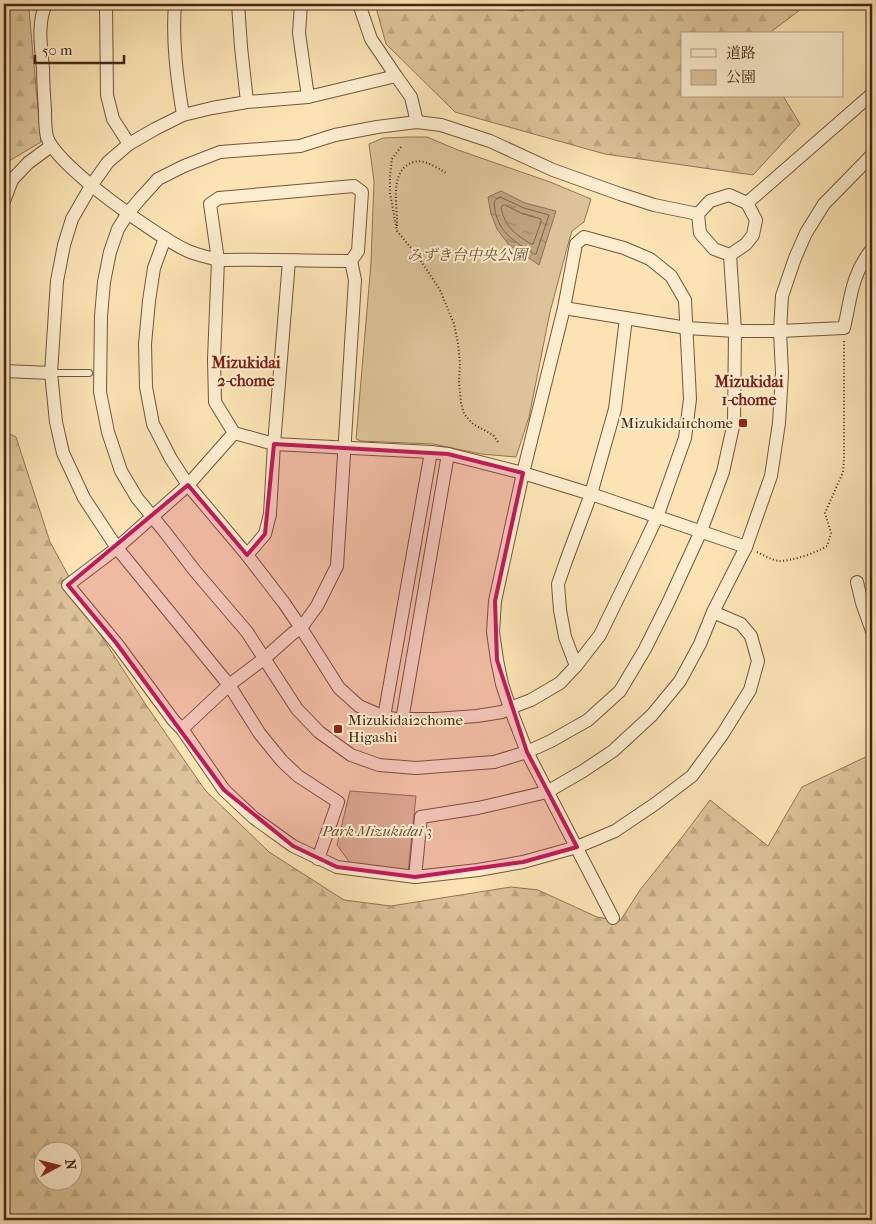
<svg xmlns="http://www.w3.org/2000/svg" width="876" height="1224" font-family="'IM FELL French Canon','Noto Serif JP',serif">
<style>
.green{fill:#dcc399;stroke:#907458}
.forest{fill:url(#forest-firs);stroke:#907458;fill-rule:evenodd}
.water{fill:url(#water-ripples);stroke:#8d7155}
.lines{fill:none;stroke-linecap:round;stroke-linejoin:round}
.shore{stroke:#80644b;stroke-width:1}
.service-casing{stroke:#72553e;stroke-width:8}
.minor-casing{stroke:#72553e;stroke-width:14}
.path{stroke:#442617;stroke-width:2;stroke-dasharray:1 2.5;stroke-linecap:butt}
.service{stroke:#fcedce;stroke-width:6}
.minor{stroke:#fcedce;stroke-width:12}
.marked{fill:#c2185b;fill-opacity:0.2;stroke:#c2185b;stroke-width:4;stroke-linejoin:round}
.poi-dot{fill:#8f2418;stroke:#fcedce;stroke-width:2}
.labels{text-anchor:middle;stroke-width:4;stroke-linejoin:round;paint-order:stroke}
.park-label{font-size:15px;font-style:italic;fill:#6a4d38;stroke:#fcedce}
.poi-label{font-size:15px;fill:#442617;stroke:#fcedce;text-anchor:end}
.neighbourhood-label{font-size:16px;font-weight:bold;fill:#7a1f14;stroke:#fcedce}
</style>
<defs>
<pattern id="forest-firs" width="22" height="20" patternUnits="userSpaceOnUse" patternTransform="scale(1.25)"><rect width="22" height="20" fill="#dcc399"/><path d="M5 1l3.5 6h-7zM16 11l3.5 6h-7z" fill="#bea783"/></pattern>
<pattern id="water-ripples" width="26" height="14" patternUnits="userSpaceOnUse" patternTransform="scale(1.25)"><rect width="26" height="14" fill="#bda37f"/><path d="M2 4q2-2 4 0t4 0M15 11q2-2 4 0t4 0" fill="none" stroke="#9b8567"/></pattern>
</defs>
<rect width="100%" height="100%" fill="#fbe3b4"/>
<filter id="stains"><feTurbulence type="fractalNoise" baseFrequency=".004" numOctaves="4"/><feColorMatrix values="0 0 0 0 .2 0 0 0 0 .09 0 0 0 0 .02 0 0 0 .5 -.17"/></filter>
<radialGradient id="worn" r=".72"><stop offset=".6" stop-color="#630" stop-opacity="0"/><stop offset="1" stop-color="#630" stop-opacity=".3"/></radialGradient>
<g class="green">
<path d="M409,137h18l31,13 92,32 41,17 -7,23 -12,9 -5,17 -17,64 -21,105 -13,40 -35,-3 -48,-10 -72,-3 -5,-2 15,-176 3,-82 -5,-37 14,-6z"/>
<path d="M350,791l66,5 -8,76 -58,-9 -13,-18z"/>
</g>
<g class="forest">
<path d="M4,4h28l-3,6 12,132 -37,22z"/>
<path d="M375,4h92l4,3 52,4 7,-7h278l-40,30h-86v62h101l17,28 -47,51 -148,-21 -150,-42 -69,-68z"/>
<path d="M4,431l12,6 34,105 52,95 44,68 59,85 64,62 75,48 47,6 120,-19 27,3 59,27 23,4 20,-31 46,-58 24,-32 58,46 34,-59 70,-33v466h-868zM42,1152h30v30h-30z"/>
</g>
<path class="water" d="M501,191l24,12 31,8 -17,54 -31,-21 -11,-15 -6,-15 -3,-17z"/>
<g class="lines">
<g class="shore">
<path d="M500,197l24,11 25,7 -13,39h-2c-19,-13 -34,-19 -39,-44 -1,-8 -2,-10 5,-13z"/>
<path d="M505,205l16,8 20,6v3l-8,22h-2c-16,-10 -26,-17 -30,-36l1,-2z"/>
</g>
<g class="service-casing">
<path id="service" d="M51,373h38"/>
</g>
<g class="minor-casing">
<g id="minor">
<path d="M46,4c-9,19 -5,43 -3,64 0,14 1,28 2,42 0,9 0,19 2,27 9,29 112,101 141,114 9,4 20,6 30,9l-8,-56 9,-6 135,-12 8,6 -4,59 -7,10 4,19 -18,286 -20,40 -16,22 -8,5 -28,25 -36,27 -47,44 42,61 30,28 39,28 44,21 78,10 63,-7 45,-8 54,-15 38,-16 40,-27 37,-28 30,-41 28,-45 8,-29 -7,-25 -10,-12 -28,-12"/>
<path d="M106,4l1,91 6,24 16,25"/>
<path d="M175,4c-3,37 2,74 8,111"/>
<path d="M238,4l3,43 6,55 -35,6 -29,7 -28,14 -26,15 -21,18 -17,24 -19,33 -8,26 -7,36 -6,92 5,49 7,31 21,45 33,50 112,137 31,49 22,27 16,15 40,26 -20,57"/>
<path d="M301,4l-2,29 9,64"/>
<path d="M359,4l12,35 25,37"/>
<path d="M247,102l61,-5 88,-21 15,21 6,25"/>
<path d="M729,195l18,8 9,17 -3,15 -7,9 -16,11 -16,-6 -14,-16 -2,-19 12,-13z"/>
<path d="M4,201l8,-21 16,-17 23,-17"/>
<path d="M747,203l125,-109"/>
<path d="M698,214l-44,-9 -34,-11 -67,-24 -63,-29 -49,-16 -24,-3 -40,5 -42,8 -35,11 -80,6 -36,14 -26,13 -18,20 -12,14 -10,16 -8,23 -6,30 -3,34 -1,76 8,40 13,39 16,27 28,34 30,39 52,61 50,77 22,23 32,23 28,10 37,3 78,-6 33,-10 24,-11 37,-21 32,-29 25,-42 23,-46 33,-72 22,-59 11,-50 1,-91 -5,-76"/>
<path d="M165,238l-11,30 -5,33 -4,43 1,43 7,37 18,35 17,26 59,70 37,48 17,25 38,60 20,18 25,11 18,3 8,-1h25l42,-3 25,-4 8,-4 21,-8 29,-17 16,-17 24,-31 40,-82 17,-36 28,-79 5,-39 -5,-99 -14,-24 -21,-17 -26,-11 -40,-11 -8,7 -12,64 -41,165 -28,128 -2,31 4,28 5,24 8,24 17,44 86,166"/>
<path d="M564,308l123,20 48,3h45l64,-3c7,-30 7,-53 28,-79"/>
<path d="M4,371l47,2"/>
<path d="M234,433l40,11 157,8 17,2 75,19 68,21 155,53"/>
<path d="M247,555l18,-21 5,-20 4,-70 15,-183"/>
<path d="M857,582l5,21 10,28"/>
<path d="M576,666l-11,-29 -5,-27 -2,-26 8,-23 25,-67 24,-85 11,-91"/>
<path d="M384,717l47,-265"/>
<path d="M402,720l46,-266"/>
<path d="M182,729l-8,-8 -57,-77 -49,-59 49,-37 71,-63 46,-52 -19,-31 -1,-43 4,-99c44,-1 88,1 133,1"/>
<path d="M415,877l6,-60 57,-9 69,-16 36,-21 30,-20 39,-36 28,-34 20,-37 13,-32 33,-65 25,-71 8,-53 3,-50 -2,-42 2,-35 13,-38 11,-25 18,-29 48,-49"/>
</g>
</g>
<g class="path">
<path d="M401,147l-9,12 -2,17v17l7,38 20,24 23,35 14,34 4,19 2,20 -1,19 2,21 3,11 9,10 20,11 5,7"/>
<path d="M397,226c1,-19 -7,-47 9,-60 14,-11 28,0 40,7"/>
<path d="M757,552c6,3 15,8 22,9 13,0 37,-8 48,-15l4,-13 -6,-20 18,-41 1,-13v-118"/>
</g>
<use href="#service" class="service"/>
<use href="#minor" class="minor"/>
</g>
<path class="marked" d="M274,444l174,10 75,19 -28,128 2,59 30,92 50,95 -54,15 -108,15 -78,-10 -44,-21 -69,-56 -107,-146 -49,-59 120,-100 59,70 18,-21z"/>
<g class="poi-dot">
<rect x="738" y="418" width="10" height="10" rx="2.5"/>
<rect x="333" y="724" width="10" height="10" rx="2.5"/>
</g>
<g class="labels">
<g class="park-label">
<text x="467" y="260">みずき台中央公園</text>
<text x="377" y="836">Park Mizukidai 3</text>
</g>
<g class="poi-label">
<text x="733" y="428">Mizukidai1chome</text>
<text x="348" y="725" text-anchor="start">Mizukidai2chome<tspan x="348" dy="17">Higashi</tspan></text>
</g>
<g class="neighbourhood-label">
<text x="246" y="368">Mizukidai<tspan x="246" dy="18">2-chome</tspan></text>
<text x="749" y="387">Mizukidai<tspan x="749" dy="18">1-chome</tspan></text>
</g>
</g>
<rect width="876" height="1224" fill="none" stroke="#fbe3b4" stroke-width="20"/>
<rect x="5" y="5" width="866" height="1214" fill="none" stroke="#442617" stroke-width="2.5"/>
<rect x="10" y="10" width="856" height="1204" fill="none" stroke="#442617"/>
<rect x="681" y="32" width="162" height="65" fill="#fcedce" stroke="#b29d85"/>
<rect x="691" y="49" width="25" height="8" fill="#fcedce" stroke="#b29d85"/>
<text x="726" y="58" font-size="15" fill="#442617">道路</text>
<rect x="691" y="70" width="25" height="15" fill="#dcc399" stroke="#b29d85"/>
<text x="726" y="82" font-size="15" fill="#442617">公園</text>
<g transform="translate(58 1166) rotate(83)"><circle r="24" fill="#fcedce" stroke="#b29d85"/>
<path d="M0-4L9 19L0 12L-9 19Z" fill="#8f2418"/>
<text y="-8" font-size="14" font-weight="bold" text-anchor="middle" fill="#442617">N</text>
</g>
<path d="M35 55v8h89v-8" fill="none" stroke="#442617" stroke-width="2.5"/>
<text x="42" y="55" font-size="15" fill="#442617" stroke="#fcedce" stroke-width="4" paint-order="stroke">50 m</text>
<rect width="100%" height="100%" filter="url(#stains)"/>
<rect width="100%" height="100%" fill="url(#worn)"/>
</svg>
